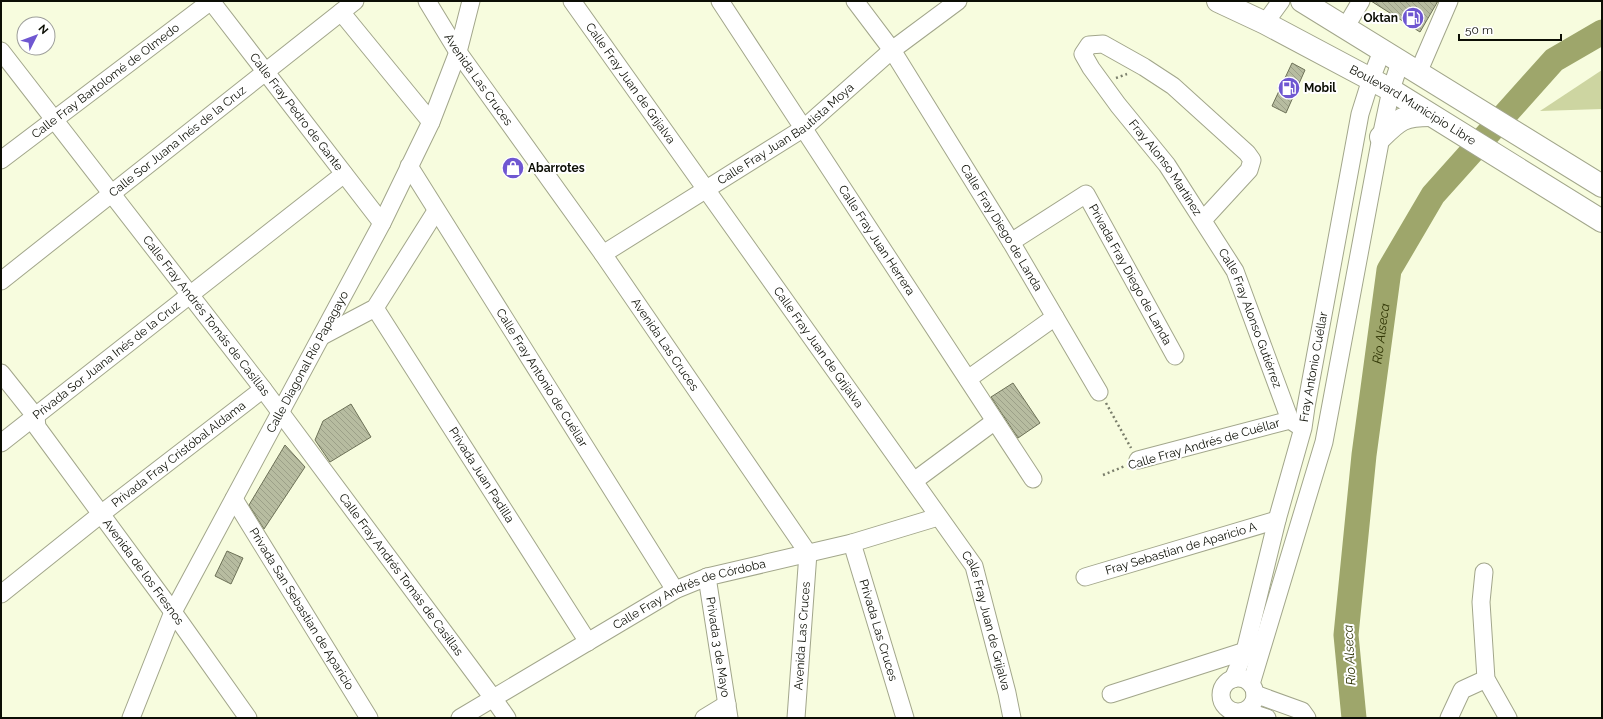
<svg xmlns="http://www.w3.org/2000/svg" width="1603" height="719" font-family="Raleway,sans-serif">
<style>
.green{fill:#cdd5a1}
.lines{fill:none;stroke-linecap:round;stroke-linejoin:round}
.river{stroke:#9ea66b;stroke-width:25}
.building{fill:url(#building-back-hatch);stroke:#6d7157}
.minor-casing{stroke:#a2a68b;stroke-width:19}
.major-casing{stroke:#a2a68b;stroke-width:24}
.path{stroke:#7a7e6b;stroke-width:2.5;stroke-dasharray:2 3;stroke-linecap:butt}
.minor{stroke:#fff;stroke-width:17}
.major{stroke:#fff;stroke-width:22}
.labels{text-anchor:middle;stroke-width:4;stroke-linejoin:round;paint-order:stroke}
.poi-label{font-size:12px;font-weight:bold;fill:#0c0e05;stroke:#fff;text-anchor:start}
.street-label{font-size:12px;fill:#0c0e05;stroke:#fff}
.water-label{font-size:13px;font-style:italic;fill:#2e3303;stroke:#fff}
</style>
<defs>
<pattern id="building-back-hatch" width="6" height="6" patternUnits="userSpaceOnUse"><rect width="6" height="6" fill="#b7bca0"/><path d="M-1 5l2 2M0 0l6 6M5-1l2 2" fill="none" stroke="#9ca088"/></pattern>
</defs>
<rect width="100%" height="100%" fill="#f7fcde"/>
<path class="green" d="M1602,70v39l-62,2z"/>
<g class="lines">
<path class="river" id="s1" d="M1354,718l-8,-83 18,-180 25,-185 44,-75 121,-135 48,-28"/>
</g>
<g class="building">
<path d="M1371,1h67l-18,31z"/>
<path d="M1292,63l13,7 -19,43 -14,-7z"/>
<path d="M1013,383l27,40 -22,15 -27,-41z"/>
<path d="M351,404l20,33 -41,25 -15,-22 8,-19z"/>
<path d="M285,445l20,22 -41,62 -15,-24z"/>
<path d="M227,551l16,7 -12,26 -16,-8z"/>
</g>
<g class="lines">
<g class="minor-casing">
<g id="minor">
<path id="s2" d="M211,1l171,222"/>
<path id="s3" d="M427,1l31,51 145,202 205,299 -12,165"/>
<path id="s4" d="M572,1l402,565 33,127 5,25"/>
<path id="s5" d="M720,1l313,478"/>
<path id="s6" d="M855,1l37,49 119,192 88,150"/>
<path d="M341,12l90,110"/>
<path d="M1265,23l16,-22"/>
<path d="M1345,28l16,-27"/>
<path id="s7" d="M1,51l262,338 230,309 14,20"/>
<path d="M1418,73l31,-72"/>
<path id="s8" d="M1,160l210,-159"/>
<path id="s9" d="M409,166l266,424"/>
<path id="s10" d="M1203,220l46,-50 3,-10 -5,-7 -74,-67 -29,-19 -41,-23 -14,1 -6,9 8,14 27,37 49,60 68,106 55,149"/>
<path id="s11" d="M1011,242l75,-48 89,162"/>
<path id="s12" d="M603,254l201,-126 88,-78 66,-49"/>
<path id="s13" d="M1,281l354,-280"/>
<path id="s14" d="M375,308l213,334"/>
<path d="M322,336l53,-28 61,-97"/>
<path id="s15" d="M1,373l35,44 1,10 136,185 75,106"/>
<path d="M968,379l87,-62"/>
<path id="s16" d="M1,443l343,-269"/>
<path d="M1138,460l152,-40 9,6"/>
<path d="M914,481l81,-60"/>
<path id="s17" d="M234,499l135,219"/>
<path id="s18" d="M852,543l53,175"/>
<path d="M1484,572l-3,30 5,77 22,39"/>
<path id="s19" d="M707,577l22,141"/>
<path id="s20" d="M1085,577l192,-57"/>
<path id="s21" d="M1,594l100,-80 162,-125"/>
<circle cx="1238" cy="695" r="17"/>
<path id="s22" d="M1233,679l12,-28 32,-131 26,-92 3,-21 54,-293 11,-35 11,-28"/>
<path d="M1251,684l73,-242 57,-305 10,-47 9,-28"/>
<path d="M1111,694l134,-43"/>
<path d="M1255,694l47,17 5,7"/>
<path d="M1246,711l21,7"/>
<path id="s23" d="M131,718l42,-106 209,-389 49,-101 27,-70 13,-51"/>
<path id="s24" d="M460,718l215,-128 32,-13 145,-34 86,-26"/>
<path d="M704,718l23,-14"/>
<path d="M1449,718l13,-28 24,-11"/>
</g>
</g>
<g class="major-casing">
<g id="major">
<path id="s25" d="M1218,1l47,22 126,67 211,131"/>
<path d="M1302,1l300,185"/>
<path d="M1381,137c18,-18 23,-22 49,-22"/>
</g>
</g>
<g class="path">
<path d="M1116,78l11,-4"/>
<path d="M1106,403l25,45"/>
<path d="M1103,475l22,-9"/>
</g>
<use href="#minor" class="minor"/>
<use href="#major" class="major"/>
</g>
<defs>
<g id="fuel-disc" transform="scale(1.15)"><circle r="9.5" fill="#6f57d1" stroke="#fff"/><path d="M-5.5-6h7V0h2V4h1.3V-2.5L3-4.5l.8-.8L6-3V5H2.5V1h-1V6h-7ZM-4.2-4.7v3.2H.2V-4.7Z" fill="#fff"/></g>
<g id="shop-disc" transform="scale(1.15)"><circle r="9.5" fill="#6f57d1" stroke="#fff"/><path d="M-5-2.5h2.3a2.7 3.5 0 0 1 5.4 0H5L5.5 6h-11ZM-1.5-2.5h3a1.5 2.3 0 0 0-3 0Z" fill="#fff"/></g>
</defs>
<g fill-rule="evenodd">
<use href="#fuel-disc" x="1413" y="18"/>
<use href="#fuel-disc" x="1289" y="88"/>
<use href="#shop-disc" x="513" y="168"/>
</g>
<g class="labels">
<g class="poi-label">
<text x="1398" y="22" text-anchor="end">Oktan</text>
<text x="1304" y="92">Mobil</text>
<text x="528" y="172">Abarrotes</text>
</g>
<g class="street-label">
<text dy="4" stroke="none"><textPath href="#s3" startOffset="94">Avenida Las Cruces</textPath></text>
<text dy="4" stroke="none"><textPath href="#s8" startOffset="131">Calle Fray Bartolomé de Olmedo</textPath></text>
<text dy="4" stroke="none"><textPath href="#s4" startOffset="101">Calle Fray Juan de Grijalva</textPath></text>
<text dy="4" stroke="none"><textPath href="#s25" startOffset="221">Boulevard Municipio Libre</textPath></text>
<text dy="4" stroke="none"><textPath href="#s2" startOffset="140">Calle Fray Pedro de Gante</textPath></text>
<text dy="4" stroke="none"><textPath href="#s12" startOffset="219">Calle Fray Juan Bautista Moya</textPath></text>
<text dy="4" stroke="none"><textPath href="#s13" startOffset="225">Calle Sor Juana Inés de la Cruz</textPath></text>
<text dy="4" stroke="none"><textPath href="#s10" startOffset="434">Fray Alonso Martínez</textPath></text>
<text dy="4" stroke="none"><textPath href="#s6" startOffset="270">Calle Fray Diego de Landa</textPath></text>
<text dy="4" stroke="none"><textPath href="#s5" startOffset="286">Calle Fray Juan Herrera</textPath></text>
<text dy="4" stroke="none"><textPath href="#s11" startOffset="181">Privada Fray Diego de Landa</textPath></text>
<text dy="4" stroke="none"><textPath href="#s7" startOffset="335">Calle Fray Andrés Tomás de Casillas</textPath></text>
<text dy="4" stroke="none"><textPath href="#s10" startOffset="608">Calle Fray Alonso Gutiérrez</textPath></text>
<text dy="4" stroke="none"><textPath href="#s3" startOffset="418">Avenida Las Cruces</textPath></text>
<text dy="4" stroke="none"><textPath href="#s4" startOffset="425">Calle Fray Juan de Grijalva</textPath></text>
<text dy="4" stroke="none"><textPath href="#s16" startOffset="134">Privada Sor Juana Inés de la Cruz</textPath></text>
<text dy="4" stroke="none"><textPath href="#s23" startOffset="398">Calle Diagonal Río Papagayo</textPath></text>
<text dy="4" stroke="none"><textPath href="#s22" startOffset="323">Fray Antonio Cuéllar</textPath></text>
<text dy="4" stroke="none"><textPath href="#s9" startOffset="250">Calle Fray Antonio de Cuéllar</textPath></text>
<text transform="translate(1204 444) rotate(-16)" y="4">Calle Fray Andrés de Cuéllar</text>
<text dy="4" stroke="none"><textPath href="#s21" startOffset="226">Privada Fray Cristóbal Aldama</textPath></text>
<text dy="4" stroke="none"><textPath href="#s14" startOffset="198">Privada Juan Padilla</textPath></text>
<text dy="4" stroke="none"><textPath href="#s20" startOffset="100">Fray Sebastian de Aparicio A</textPath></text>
<text dy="4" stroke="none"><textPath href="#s15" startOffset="246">Avenida de los Fresnos</textPath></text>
<text dy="4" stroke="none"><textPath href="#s7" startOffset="659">Calle Fray Andrés Tomás de Casillas</textPath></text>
<text dy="4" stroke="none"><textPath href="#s24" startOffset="262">Calle Fray Andrés de Córdoba</textPath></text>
<text dy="4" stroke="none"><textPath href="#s17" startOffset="129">Privada San Sebastian de Aparicio</textPath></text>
<text dy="4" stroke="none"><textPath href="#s4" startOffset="749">Calle Fray Juan de Grijalva</textPath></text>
<text dy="4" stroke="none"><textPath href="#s18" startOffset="91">Privada Las Cruces</textPath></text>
<text transform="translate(802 636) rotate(-86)" y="4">Avenida Las Cruces</text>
<text dy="4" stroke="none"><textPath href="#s19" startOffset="71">Privada 3 de Mayo</textPath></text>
</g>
<g class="water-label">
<text dy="5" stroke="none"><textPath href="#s1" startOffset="387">Rio Alseca</textPath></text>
<text transform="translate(1349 655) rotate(-93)" y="5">Rio Alseca</text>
</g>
</g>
<rect width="1603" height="719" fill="none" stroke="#0c0e05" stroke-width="4"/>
<g transform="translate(36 36) rotate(48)"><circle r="19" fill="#ffffff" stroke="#9e9f9b"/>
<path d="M0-3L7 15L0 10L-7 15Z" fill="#6f57d1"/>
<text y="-6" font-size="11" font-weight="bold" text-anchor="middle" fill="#0c0e05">N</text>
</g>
<path d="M1459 34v6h102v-6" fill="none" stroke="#0c0e05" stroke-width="2"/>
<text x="1465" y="34" font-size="12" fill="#0c0e05" stroke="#ffffff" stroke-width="3" paint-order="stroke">50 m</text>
</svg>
